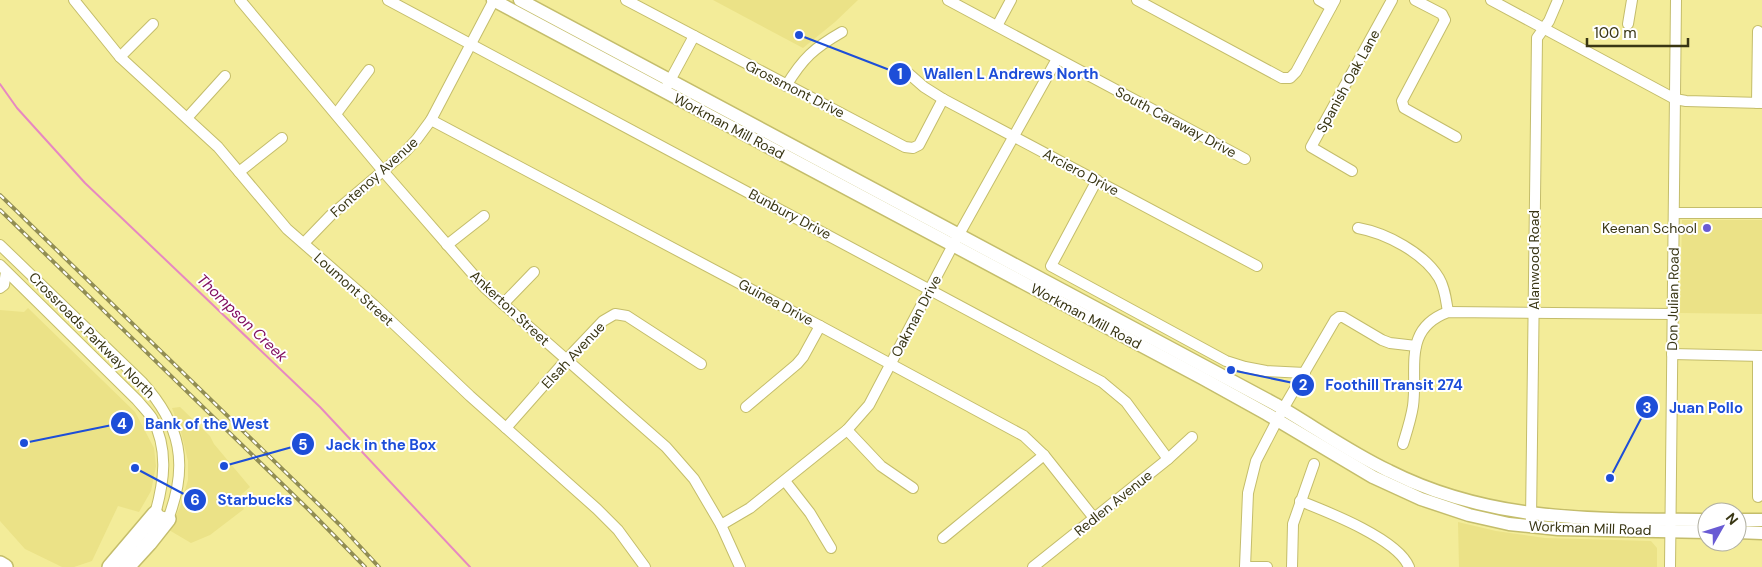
<svg xmlns="http://www.w3.org/2000/svg" width="1762" height="567" font-family="'DM Sans',sans-serif">
<style>
.built{fill:#ebe287}
.lines{fill:none;stroke-linecap:round;stroke-linejoin:round}
.stream{stroke:#e788c1;stroke-width:2}
.minor-casing{stroke:#c4bd6b;stroke-width:12}
.major-casing{stroke:#c4bd6b;stroke-width:15}
.highway-casing{stroke:#c4bd6b;stroke-width:18}
.minor{stroke:#fff;stroke-width:10}
.major{stroke:#fff;stroke-width:12}
.highway{stroke:#fff;stroke-width:15}
.rail-casing{stroke:#918d53;stroke-width:4}
.rail{stroke:#fff;stroke-width:2;stroke-dasharray:5.5;stroke-linecap:butt}
.poi-dot{fill:#695bd4;stroke:#fff;stroke-width:2}
.labels{text-anchor:middle;stroke-width:4;stroke-linejoin:round;paint-order:stroke}
.street-label{font-size:14px;fill:#393614;stroke:#fff}
.poi-label{font-size:14px;fill:#393614;stroke:#fff;text-anchor:end}
.water-label{font-size:15px;font-style:italic;fill:#821061;stroke:#fff}
.leader{fill:none;stroke:#1d4ed8;stroke-width:2}
.callout-dot{fill:#1d4ed8;stroke:#fff;stroke-width:2}
.mark-label{font-size:15px;text-anchor:middle;font-weight:bold;fill:#fff}
.callout-label{font-size:15px;text-anchor:middle;font-weight:bold;fill:#1d4ed8;stroke:#fff;stroke-width:4;stroke-linejoin:round;paint-order:stroke}
</style>
<rect width="100%" height="100%" fill="#f3ec99"/>
<g class="built">
<path d="M713,0h145l-23,22 -32,26z"/>
<path d="M1682,220h80v94l-82,-1z"/>
<path d="M28,308l107,104 19,36 2,18 -5,25 -12,21 -21,-6 -26,55 -18,6h-12l-37,-18 -25,-28v-211l24,2z"/>
<path d="M180,407l30,29 4,8 36,43 -14,12 8,10 -34,26 -19,8 -22,-13 11,-23 8,-27v-19l-7,-29 -9,-24z"/>
<path d="M1458,522l38,9 49,7 106,3 6,7v19h-198z"/>
</g>
<g class="lines">
<path class="stream" d="M0,84l17,24 68,75 235,224 150,160"/>
<g class="minor-casing">
<g id="minor">
<path d="M74,0l46,57 98,90 69,82 87,76 96,91 127,113 21,21 27,37"/>
<path d="M240,0l143,171 102,117 181,159 28,32 27,46 19,42"/>
<path d="M388,0l714,382 24,20 42,57"/>
<path d="M626,0l279,147 8,1 6,-3 24,-46"/>
<path d="M948,0l297,159"/>
<path d="M1137,0l145,78h8l6,-6 39,-72"/>
<path d="M1319,0l12,7"/>
<path d="M1415,0l27,14 3,6 -43,81 2,7 52,29"/>
<path d="M1491,0l184,99 11,2 76,2"/>
<path d="M1628,24l4,-24"/>
<path d="M997,26l14,-26"/>
<path d="M120,57l33,-33"/>
<path d="M908,73l16,14 19,12 314,167"/>
<path d="M667,86l27,-50"/>
<path d="M786,86c17,-28 28,-38 56,-54"/>
<path d="M1757,103l1,-72"/>
<path d="M336,114l33,-44"/>
<path d="M187,118l38,-42"/>
<path d="M431,120l389,206 204,110 20,19 50,63"/>
<path d="M1352,171l-41,-24 81,-147"/>
<path d="M239,172l43,-34"/>
<path d="M1097,180l-46,86 175,95 19,6 21,4 39,2"/>
<path d="M1674,213h88"/>
<path d="M1358,228c28,5 66,25 81,50 6,10 7,22 9,34"/>
<path d="M304,243l27,-28 73,-62 13,-14 14,-19 63,-120"/>
<path d="M0,245l142,137c39,43 47,83 26,137l-13,-5c9,-32 14,-64 -3,-96 -4,-6 -10,-12 -15,-18l-137,-135"/>
<path d="M447,245l37,-29"/>
<path d="M0,288l4,-3 2,-13"/>
<path d="M503,304l31,-32"/>
<path d="M1672,354l90,2"/>
<path d="M1758,356v141"/>
<path d="M746,407l51,-43 6,-7 17,-31"/>
<path d="M506,428l60,-68 37,-39 12,-7 12,2 74,48"/>
<path d="M847,430l34,36 32,22"/>
<path d="M1403,444c4,-13 8,-25 10,-38 5,-38 -11,-77 35,-94l225,2"/>
<path d="M785,481l25,32 21,35"/>
<path d="M1300,501c28,11 98,38 109,66"/>
<path d="M1531,520l6,-482 12,-17 9,-21"/>
<path d="M721,525l29,-17 97,-78 22,-25 84,-160 104,-186"/>
<path d="M943,538l101,-83"/>
<path d="M1033,567l135,-108 24,-22"/>
<path d="M1245,567l3,-74 8,-32 27,-52 52,-89 4,-3h4l39,23 8,3 26,3"/>
<path d="M1245,567h22"/>
<path d="M1292,567l1,-43 21,-60"/>
<path d="M1670,567l6,-567"/>
</g>
</g>
<g class="major-casing">
<g id="major">
<path d="M493,0l709,378 65,36 106,63 48,22 48,16 40,9 49,5 149,3"/>
<path d="M520,0l755,404c38,22 74,48 114,67 103,52 206,48 318,49"/>
<path d="M1737,520h25"/>
<path d="M1737,532l25,1"/>
</g>
</g>
<g class="highway-casing">
<g id="highway">
<path d="M0,564l5,3"/>
<path d="M110,567l45,-53"/>
<path d="M127,567l22,-24 19,-24"/>
</g>
</g>
<use href="#minor" class="minor"/>
<use href="#major" class="major"/>
<use href="#highway" class="highway"/>
<g class="rail-casing">
<g id="rail">
<path d="M0,195l341,331 38,41"/>
<path d="M0,210l310,301 55,56"/>
</g>
</g>
<use href="#rail" class="rail"/>
</g>
<circle class="poi-dot" cx="1707" cy="228" r="5"/>
<g class="labels">
<g class="street-label">
<text transform="translate(1348 81) rotate(-61)" y="5">Spanish Oak Lane</text>
<text transform="translate(795 89) rotate(27)" y="5">Grossmont Drive</text>
<text transform="translate(1176 122) rotate(28)" y="5">South Caraway Drive</text>
<text transform="translate(729 126) rotate(28)" y="5">Workman Mill Road</text>
<text transform="translate(1081 172) rotate(28)" y="5">Arciero Drive</text>
<text transform="translate(374 177) rotate(-42)" y="5">Fontenoy Avenue</text>
<text transform="translate(790 214) rotate(28)" y="5">Bunbury Drive</text>
<text transform="translate(1534 260) rotate(-90)" y="5">Alanwood Road</text>
<text transform="translate(354 289) rotate(42)" y="5">Loumont Street</text>
<text transform="translate(1673 299) rotate(-89)" y="5">Don Julian Road</text>
<text transform="translate(776 302) rotate(28)" y="5">Guinea Drive</text>
<text transform="translate(510 308) rotate(43)" y="5">Ankerton Street</text>
<text transform="translate(916 316) rotate(-62)" y="5">Oakman Drive</text>
<text transform="translate(1086 316) rotate(28)" y="5">Workman Mill Road</text>
<text transform="translate(92 335) rotate(45)" y="5">Crossroads Parkway North</text>
<text transform="translate(573 355) rotate(-47)" y="5">Elsah Avenue</text>
<text transform="translate(1113 503) rotate(-39)" y="5">Redlen Avenue</text>
<text transform="translate(1590 528) rotate(2)" y="5">Workman Mill Road</text>
</g>
<g class="poi-label">
<text x="1697" y="233">Keenan School</text>
</g>
<g class="water-label">
<text transform="translate(242 318) rotate(44)" y="5">Thompson Creek</text>
</g>
</g>
<path class="leader" d="M799 35L900 74M1231 370L1303 385M1610 478L1647 407M24 443L122 423M224 466L303 444M135 468L195 500"/>
<g class="callout-dot">
<circle cx="799" cy="35" r="5"/>
<circle cx="1231" cy="370" r="5"/>
<circle cx="1610" cy="478" r="5"/>
<circle cx="24" cy="443" r="5"/>
<circle cx="224" cy="466" r="5"/>
<circle cx="135" cy="468" r="5"/>
<circle cx="900" cy="74" r="12"/>
<circle cx="1303" cy="385" r="12"/>
<circle cx="1647" cy="407" r="12"/>
<circle cx="122" cy="423" r="12"/>
<circle cx="303" cy="444" r="12"/>
<circle cx="195" cy="500" r="12"/>
</g>
<g class="mark-label">
<text x="900" y="79">1</text>
<text x="1303" y="390">2</text>
<text x="1647" y="413">3</text>
<text x="122" y="429">4</text>
<text x="303" y="450">5</text>
<text x="195" y="505">6</text>
</g>
<g class="callout-label">
<text x="1011" y="79">Wallen L Andrews North</text>
<text x="1394" y="390">Foothill Transit 274</text>
<text x="1706" y="413">Juan Pollo</text>
<text x="207" y="429">Bank of the West</text>
<text x="381" y="450">Jack in the Box</text>
<text x="255" y="505">Starbucks</text>
</g>
<g transform="translate(1722 527) rotate(51)"><circle r="24" fill="#ffffff" stroke="#b0afa1"/>
<path d="M0-4L9 19L0 12L-9 19Z" fill="#695bd4"/>
<text y="-8" font-size="14" font-weight="bold" text-anchor="middle" fill="#393614">N</text>
</g>
<path d="M1587 38v8h101v-8" fill="none" stroke="#393614" stroke-width="2.5"/>
<text x="1594" y="38" font-size="15" fill="#393614" stroke="#ffffff" stroke-width="4" paint-order="stroke">100 m</text>
</svg>
